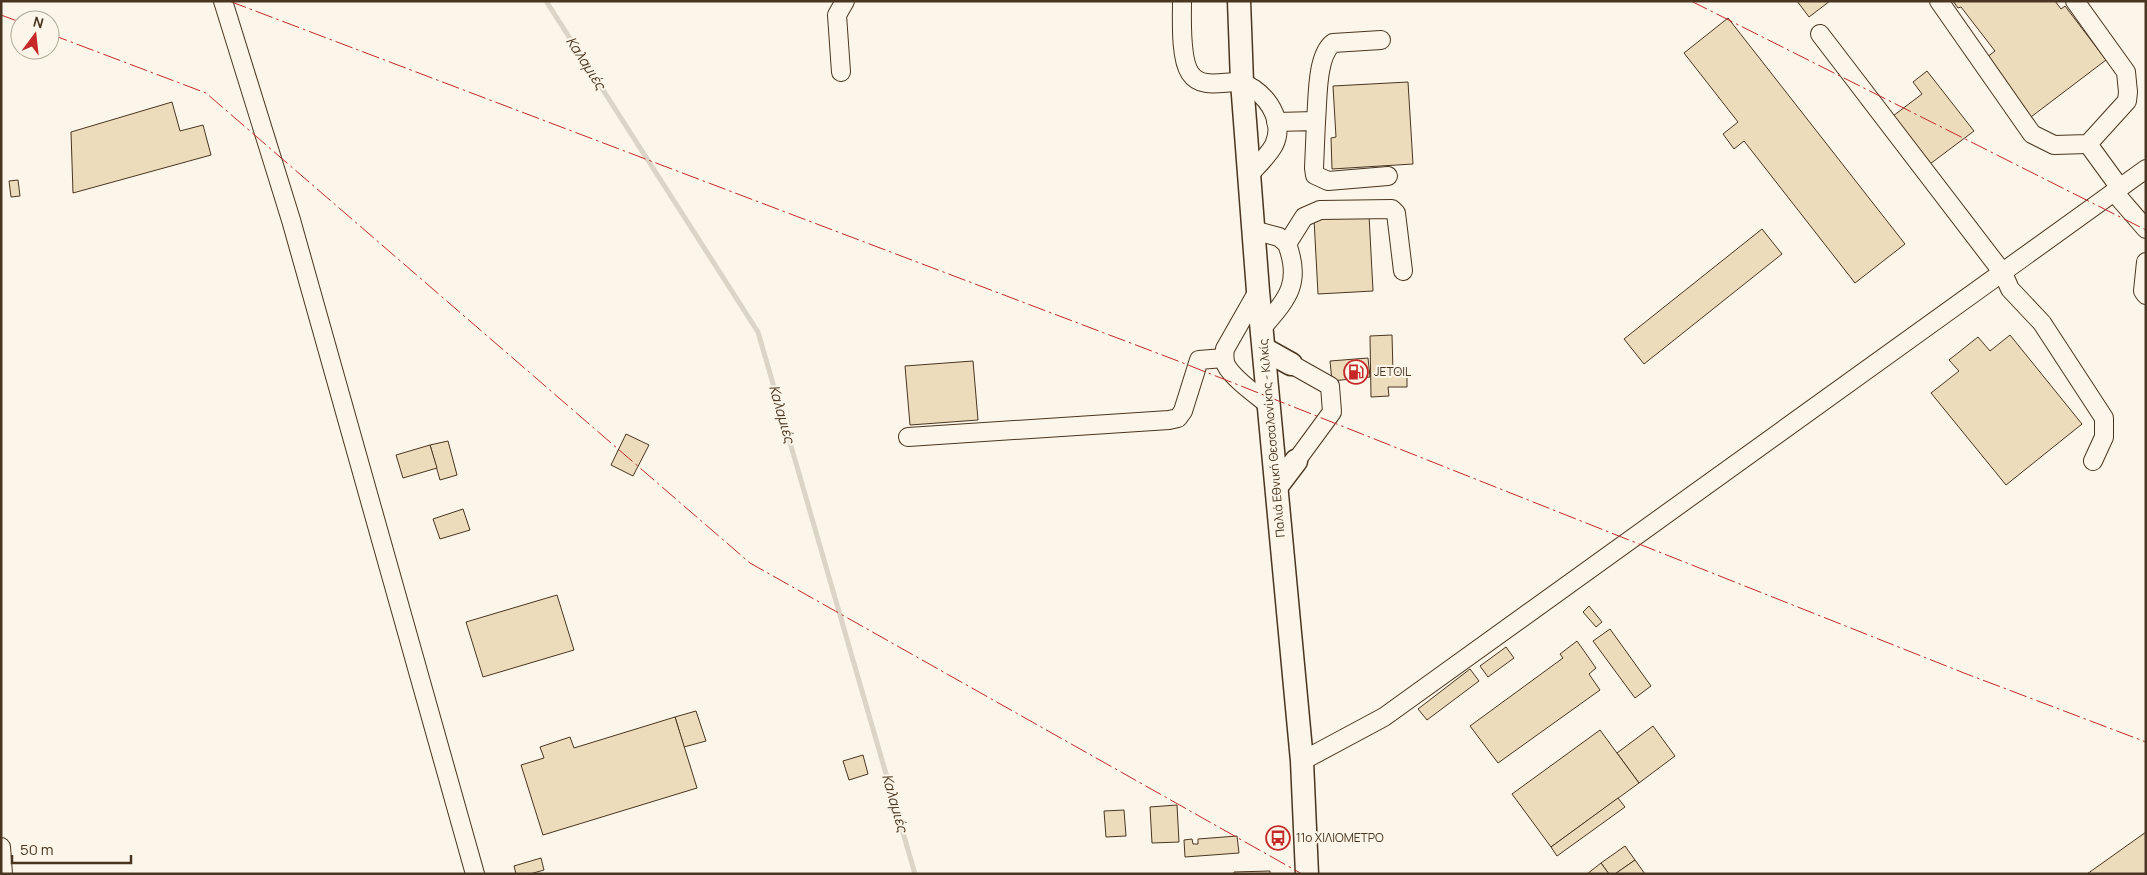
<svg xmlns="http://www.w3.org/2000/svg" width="2147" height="875" font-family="Manrope,sans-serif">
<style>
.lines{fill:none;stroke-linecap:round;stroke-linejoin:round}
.stream{stroke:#dcd4c6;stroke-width:5}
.building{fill:#ecdcbc;stroke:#4a3520}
.minor-casing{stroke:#4a3520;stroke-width:20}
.major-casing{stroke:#4a3520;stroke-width:25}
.minor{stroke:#fbf6e9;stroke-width:18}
.major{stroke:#fbf6e9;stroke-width:22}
.power{stroke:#c62828;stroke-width:1;stroke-dasharray:18 4 2.5 4;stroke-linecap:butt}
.labels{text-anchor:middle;stroke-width:4;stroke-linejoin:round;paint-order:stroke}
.poi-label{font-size:12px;fill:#4a3520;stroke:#fbf6e9;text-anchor:start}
.street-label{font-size:12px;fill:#4a3520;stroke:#fbf6e9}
.water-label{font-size:14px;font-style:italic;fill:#4a3520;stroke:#fbf6e9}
</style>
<rect width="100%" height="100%" fill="#fbf6e9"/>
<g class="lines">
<path class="stream" d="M546,1l212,331 157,542"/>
</g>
<g class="building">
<path d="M1797,1h33l-21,16z"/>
<path d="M1953,1h102l6,8 4,-3 41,54 -79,60 -45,-59 13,-10 -34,-44 -3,1z"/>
<path d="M1728,18l177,226 -50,39 -111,-142 -10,8 -11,-15 15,-12 -54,-69z"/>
<path d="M1927,71l47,60 -48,36 -37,-48 33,-25 -9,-12z"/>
<path d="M1408,82l5,82 -81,5 -1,-31 5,-1 -3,-51z"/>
<path d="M172,102l8,29 23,-6 8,30 -138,38 -2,-61z"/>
<path d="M18,180l2,16 -9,1 -2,-16z"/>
<path d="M1369,215l4,76 -55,3 -4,-75z"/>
<path d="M1762,229l20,25 -138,110 -20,-25z"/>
<path d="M1392,335l1,37h14v15h-19l1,9 -18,1 -1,-61z"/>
<path d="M2010,335l72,89 -76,61 -75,-92 28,-22 -10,-11 29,-23 12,14z"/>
<path d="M1368,358l2,19 -38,4 -2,-20z"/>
<path d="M973,361l5,59 -68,5 -5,-59z"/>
<path d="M626,434l23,11 -16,31 -22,-11z"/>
<path d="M448,441l9,34 -17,5 -10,-35z"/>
<path d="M430,445l7,23 -34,10 -7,-23z"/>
<path d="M463,509l7,21 -30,9 -7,-20z"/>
<path d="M557,595l17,55 -91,27 -17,-55z"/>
<path d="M1589,606l13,16 -6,5 -13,-15z"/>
<path d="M1610,629l41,57 -16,12 -42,-57z"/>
<path d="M1577,641l19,27 -7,6 11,16 -102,73 -28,-37 93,-68 -3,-4z"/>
<path d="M1506,647l8,11 -26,19 -8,-11z"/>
<path d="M1470,669l9,12 -52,39 -9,-11z"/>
<path d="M696,711l10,30 -22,6 -9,-30z"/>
<path d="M675,717l22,71 -154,47 -22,-70 23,-7 -4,-11 30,-10 4,11z"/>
<path d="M1653,726l22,30 -36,27 -22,-30z"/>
<path d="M1600,730l39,53 -88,64 -39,-53z"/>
<path d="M863,755l5,19 -19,6 -6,-19z"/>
<path d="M1618,798l7,9 -68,49 -6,-9z"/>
<path d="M1177,805l2,37 -27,1 -2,-36z"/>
<path d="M1124,810l2,26 -20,1 -2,-26z"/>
<path d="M2146,832v42h-59z"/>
<path d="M1237,836l2,17 -54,4 -1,-17 8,-1 1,5h5v-5z"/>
<path d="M1625,846l10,14 -20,14h-6l-8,-11z"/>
<path d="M541,858l3,12 -14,4h-14l-2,-8z"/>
<path d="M1635,860l10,14h-30z"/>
<path d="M1601,863l8,11h-22z"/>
<path d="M1270,871v3h-36v-2z"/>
</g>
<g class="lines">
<g class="minor-casing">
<g id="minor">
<path d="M223,1l68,219 184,654"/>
<path d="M1182,1c0,18 -2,57 8,72 11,17 34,8 50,9 5,1 10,5 14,7 17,12 30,35 20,56 -6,11 -17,21 -25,30"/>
<path d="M1939,1l93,133 22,11 34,-1 39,-43 1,-9 -2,-20 -51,-71"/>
<path d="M1820,34l183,239 7,16 32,34 62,95v19l-11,24"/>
<path d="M841,72l-4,-57 8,-14"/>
<path d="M1316,121c2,-21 0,-65 17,-78l48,-3"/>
<path d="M1276,122l40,-1 -2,47 1,7 13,6 60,-5"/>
<path d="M2088,144l32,44"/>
<path d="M2114,192l32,37"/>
<path d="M1253,230l26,7 8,7c15,40 0,55 -25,84"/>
<path d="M1287,244l17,-27 16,-7 72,-1 4,4 7,58"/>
<path d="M2146,262l-3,29 3,4"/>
<path d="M1258,291l-33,58c-1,6 -1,11 1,16 7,14 32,31 44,41"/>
<path d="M1291,364l39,22 2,26 -36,49"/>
<path d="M908,437l261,-17 9,-2 5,-7 16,-51 25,-2"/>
<path d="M1302,761l82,-44 762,-548"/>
<path d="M1,847l2,27"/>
</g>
</g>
<g class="major-casing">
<g id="major">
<path d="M1239,1l3,81 16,209 44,470 5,113"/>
<path d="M1264,349l27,15"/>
<path d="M1277,486l19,-25"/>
</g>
</g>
<use href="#minor" class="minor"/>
<use href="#major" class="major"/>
<g class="power">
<path d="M229,1l949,360 786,312 182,69"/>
<path d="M1691,1l455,229"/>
<path d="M1,15l19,7"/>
<path d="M50,34l156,59 544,470 552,311"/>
</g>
</g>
<defs>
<g id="fuel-ring" transform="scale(1.25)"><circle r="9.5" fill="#fbf6e9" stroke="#c62828" stroke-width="1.5"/><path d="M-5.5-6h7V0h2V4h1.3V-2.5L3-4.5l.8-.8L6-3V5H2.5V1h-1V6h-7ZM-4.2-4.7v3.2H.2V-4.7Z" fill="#c62828"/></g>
<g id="bus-ring" transform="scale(1.25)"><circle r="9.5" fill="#fbf6e9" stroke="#c62828" stroke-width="1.5"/><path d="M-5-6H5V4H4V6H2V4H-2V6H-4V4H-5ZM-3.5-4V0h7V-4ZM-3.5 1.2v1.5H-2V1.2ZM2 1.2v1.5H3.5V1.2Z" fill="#c62828"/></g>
</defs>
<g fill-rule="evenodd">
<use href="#fuel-ring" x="1356" y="372"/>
<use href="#bus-ring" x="1278" y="838"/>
</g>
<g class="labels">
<g class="poi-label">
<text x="1374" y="376">JETOIL</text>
<text x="1296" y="842">11ο ΧΙΛΙΟΜΕΤΡΟ</text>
</g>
<g class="street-label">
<text transform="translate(1272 438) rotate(-95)" y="4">Παλιά Εθνική Θεσσαλονίκης - Κιλκίς</text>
</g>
<g class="water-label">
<text transform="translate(586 63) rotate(57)" y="5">Καλαμιές</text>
<text transform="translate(782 414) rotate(74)" y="5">Καλαμιές</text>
<text transform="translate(895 803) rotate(74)" y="5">Καλαμιές</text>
</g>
</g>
<rect width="2147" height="875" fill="none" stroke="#4a3520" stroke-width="5"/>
<g transform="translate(35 35) rotate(15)"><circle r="24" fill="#fbf6e9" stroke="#b4a999"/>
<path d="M0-4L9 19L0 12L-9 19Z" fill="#c62828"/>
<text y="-8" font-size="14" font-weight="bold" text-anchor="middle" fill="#4a3520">N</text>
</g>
<path d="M12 855v8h119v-8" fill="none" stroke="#4a3520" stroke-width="2.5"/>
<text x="20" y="855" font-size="15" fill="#4a3520" stroke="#fbf6e9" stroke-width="4" paint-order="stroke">50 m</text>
</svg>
